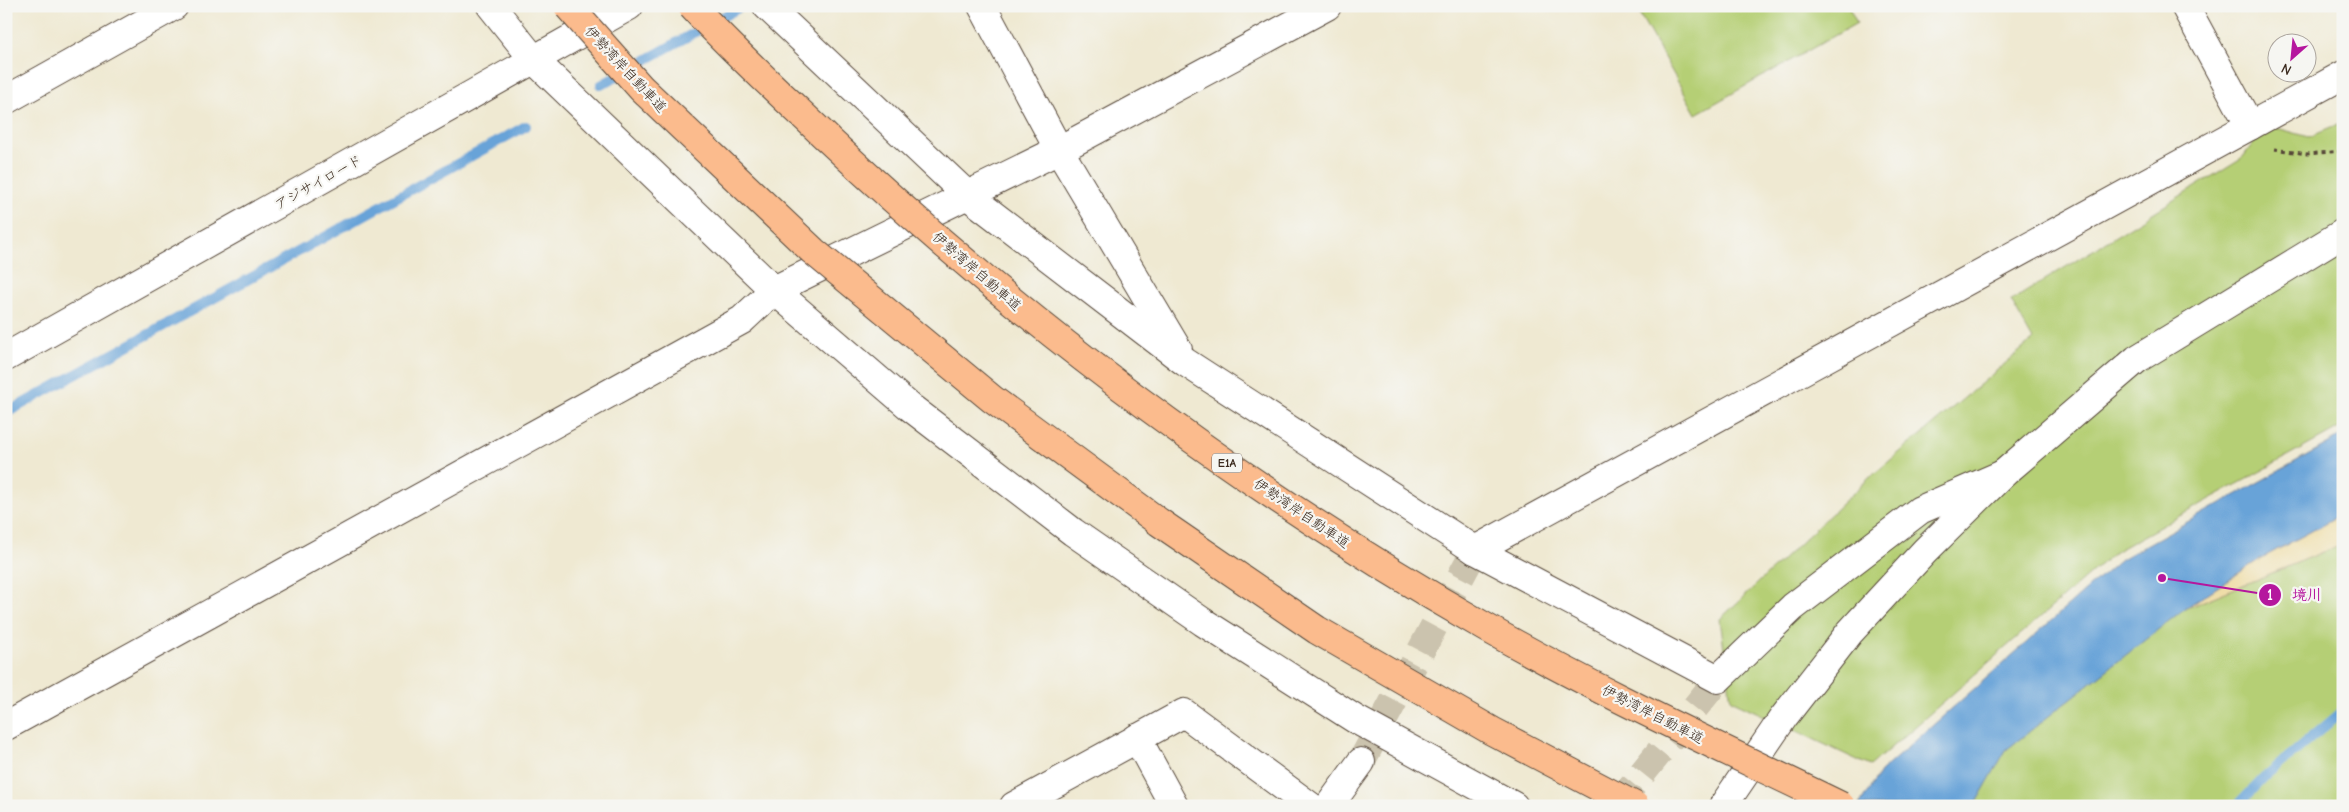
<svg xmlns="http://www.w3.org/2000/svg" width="2349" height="812" font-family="'Comic Neue','Klee One',sans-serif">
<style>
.green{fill:#b5cf74;stroke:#787c49}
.sand{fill:#eeda9e;stroke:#94825e}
.water{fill:#67a3d8;stroke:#51667b}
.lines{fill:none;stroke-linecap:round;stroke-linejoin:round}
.stream{stroke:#67a3d8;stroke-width:10}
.minor-tunnel{stroke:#cbc3ae;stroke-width:28;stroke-dasharray:28 14;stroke-linecap:butt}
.minor-casing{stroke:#564739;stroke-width:30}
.path{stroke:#564739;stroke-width:3;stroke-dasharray:4 4;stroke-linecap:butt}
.minor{stroke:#fff;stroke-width:28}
.highway-bridge-casing{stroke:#564739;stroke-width:30;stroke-linecap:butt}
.highway-bridge{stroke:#fbbb8d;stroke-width:28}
.labels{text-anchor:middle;stroke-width:4.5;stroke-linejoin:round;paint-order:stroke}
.shield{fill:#f6f6f2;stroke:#73675e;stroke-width:1}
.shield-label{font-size:12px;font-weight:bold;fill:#3b2a1e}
.street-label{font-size:14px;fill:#3b2a1e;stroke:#f6f6f2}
.leader{fill:none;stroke:#b5179e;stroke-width:2}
.callout-dot{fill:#b5179e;stroke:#f6f6f2;stroke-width:2}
.mark-label{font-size:15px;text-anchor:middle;font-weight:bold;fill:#fff}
.callout-label{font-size:15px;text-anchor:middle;font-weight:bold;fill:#b5179e;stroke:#f6f6f2;stroke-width:4.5;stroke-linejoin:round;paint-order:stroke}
</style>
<rect width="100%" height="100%" fill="#f6f6f2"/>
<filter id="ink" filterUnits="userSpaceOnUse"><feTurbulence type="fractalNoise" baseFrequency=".02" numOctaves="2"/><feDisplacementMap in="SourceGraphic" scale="10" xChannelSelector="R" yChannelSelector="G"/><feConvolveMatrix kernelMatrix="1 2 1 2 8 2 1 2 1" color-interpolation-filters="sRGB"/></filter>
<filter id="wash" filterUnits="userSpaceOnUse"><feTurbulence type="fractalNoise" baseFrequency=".0096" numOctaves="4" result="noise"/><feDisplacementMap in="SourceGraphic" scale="20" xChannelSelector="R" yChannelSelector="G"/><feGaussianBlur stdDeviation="1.12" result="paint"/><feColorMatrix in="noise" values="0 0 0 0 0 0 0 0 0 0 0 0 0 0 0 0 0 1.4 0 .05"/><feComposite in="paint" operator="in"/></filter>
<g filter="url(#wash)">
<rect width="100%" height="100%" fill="#efe9d2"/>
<g class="green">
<path d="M1635,6h213l9,17 -161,91z"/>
<path d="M2343,123v303l-227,125 -246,215 -139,-66 -11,-81 148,-140 165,-139 -22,-39 232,-144 23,-32 43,12z"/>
<path d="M2343,544v262h-369l32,-56 178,-141z"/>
</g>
<path class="sand" d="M2343,514v30l-159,65 76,-50z"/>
<path class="water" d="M2343,435v79l-83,45 -76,50 -178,141 -32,56h-115l21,-34 241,-213z"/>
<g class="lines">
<g class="stream">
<path d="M601,85l141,-79"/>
<path d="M6,413l520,-287"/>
<path d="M2237,806l29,-30 77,-65"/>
</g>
</g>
</g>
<g filter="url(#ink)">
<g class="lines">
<g class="minor-tunnel">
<path d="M1361,762l114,-212"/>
<path d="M1616,806l102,-127"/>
</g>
<g class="minor-casing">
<g id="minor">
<path d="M491,6l44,55 239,229 136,117 163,125 130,90 152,97 159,87"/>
<path d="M767,6l200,189 218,167 290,188 243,129 75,-72 127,-97 83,-36"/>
<path d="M982,6l77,144 119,200"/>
<path d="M2185,6l65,120"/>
<path d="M6,100l168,-94"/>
<path d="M6,357l623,-351"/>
<path d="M1475,550l868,-475"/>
<path d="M6,726l736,-406 32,-30 285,-140 268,-144"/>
<path d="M1137,738l37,68"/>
<path d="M1014,806l170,-93 126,93"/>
<path d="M1329,806l32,-44"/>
<path d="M1723,806l60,-88 67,-86 75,-81 78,-77 134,-115 206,-126"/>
</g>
</g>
<path class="path" d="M2274,149l33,5 36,-3"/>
<use href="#minor" class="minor"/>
<g class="highway-bridge-casing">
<g id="highway-bridge">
<path d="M568,6l73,82 172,163 179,148 167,123 158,108 175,101 143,75"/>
<path d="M692,6c43,47 91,90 137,134 198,187 420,352 658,488 114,65 235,120 354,178"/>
</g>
</g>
<use href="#highway-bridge" class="highway-bridge"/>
</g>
</g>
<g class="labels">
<rect class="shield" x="1212" y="453.5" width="30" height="19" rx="4"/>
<g class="shield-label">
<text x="1227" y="467">E1A</text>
</g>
<g class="street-label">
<text transform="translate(626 69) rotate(47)" y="5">伊勢湾岸自動車道</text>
<text transform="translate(318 182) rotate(-29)" y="5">アジサイロード</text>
<text transform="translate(977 271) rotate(41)" y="5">伊勢湾岸自動車道</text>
<text transform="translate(1302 513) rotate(34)" y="5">伊勢湾岸自動車道</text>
<text transform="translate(1653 714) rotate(27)" y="5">伊勢湾岸自動車道</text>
</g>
</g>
<path class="leader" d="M2162 578L2270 595"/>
<g class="callout-dot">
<circle cx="2162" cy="578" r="5"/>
<circle cx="2270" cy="595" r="12"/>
</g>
<g class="mark-label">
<text x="2270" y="600">1</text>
</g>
<g class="callout-label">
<text x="2307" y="600">境川</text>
</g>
<rect width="2349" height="812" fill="none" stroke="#f6f6f2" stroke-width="25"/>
<g transform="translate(2292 58) rotate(207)"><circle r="24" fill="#f6f6f2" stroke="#aba49d"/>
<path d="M0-4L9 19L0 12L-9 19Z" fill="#b5179e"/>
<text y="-8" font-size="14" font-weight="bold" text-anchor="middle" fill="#3b2a1e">N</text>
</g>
</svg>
